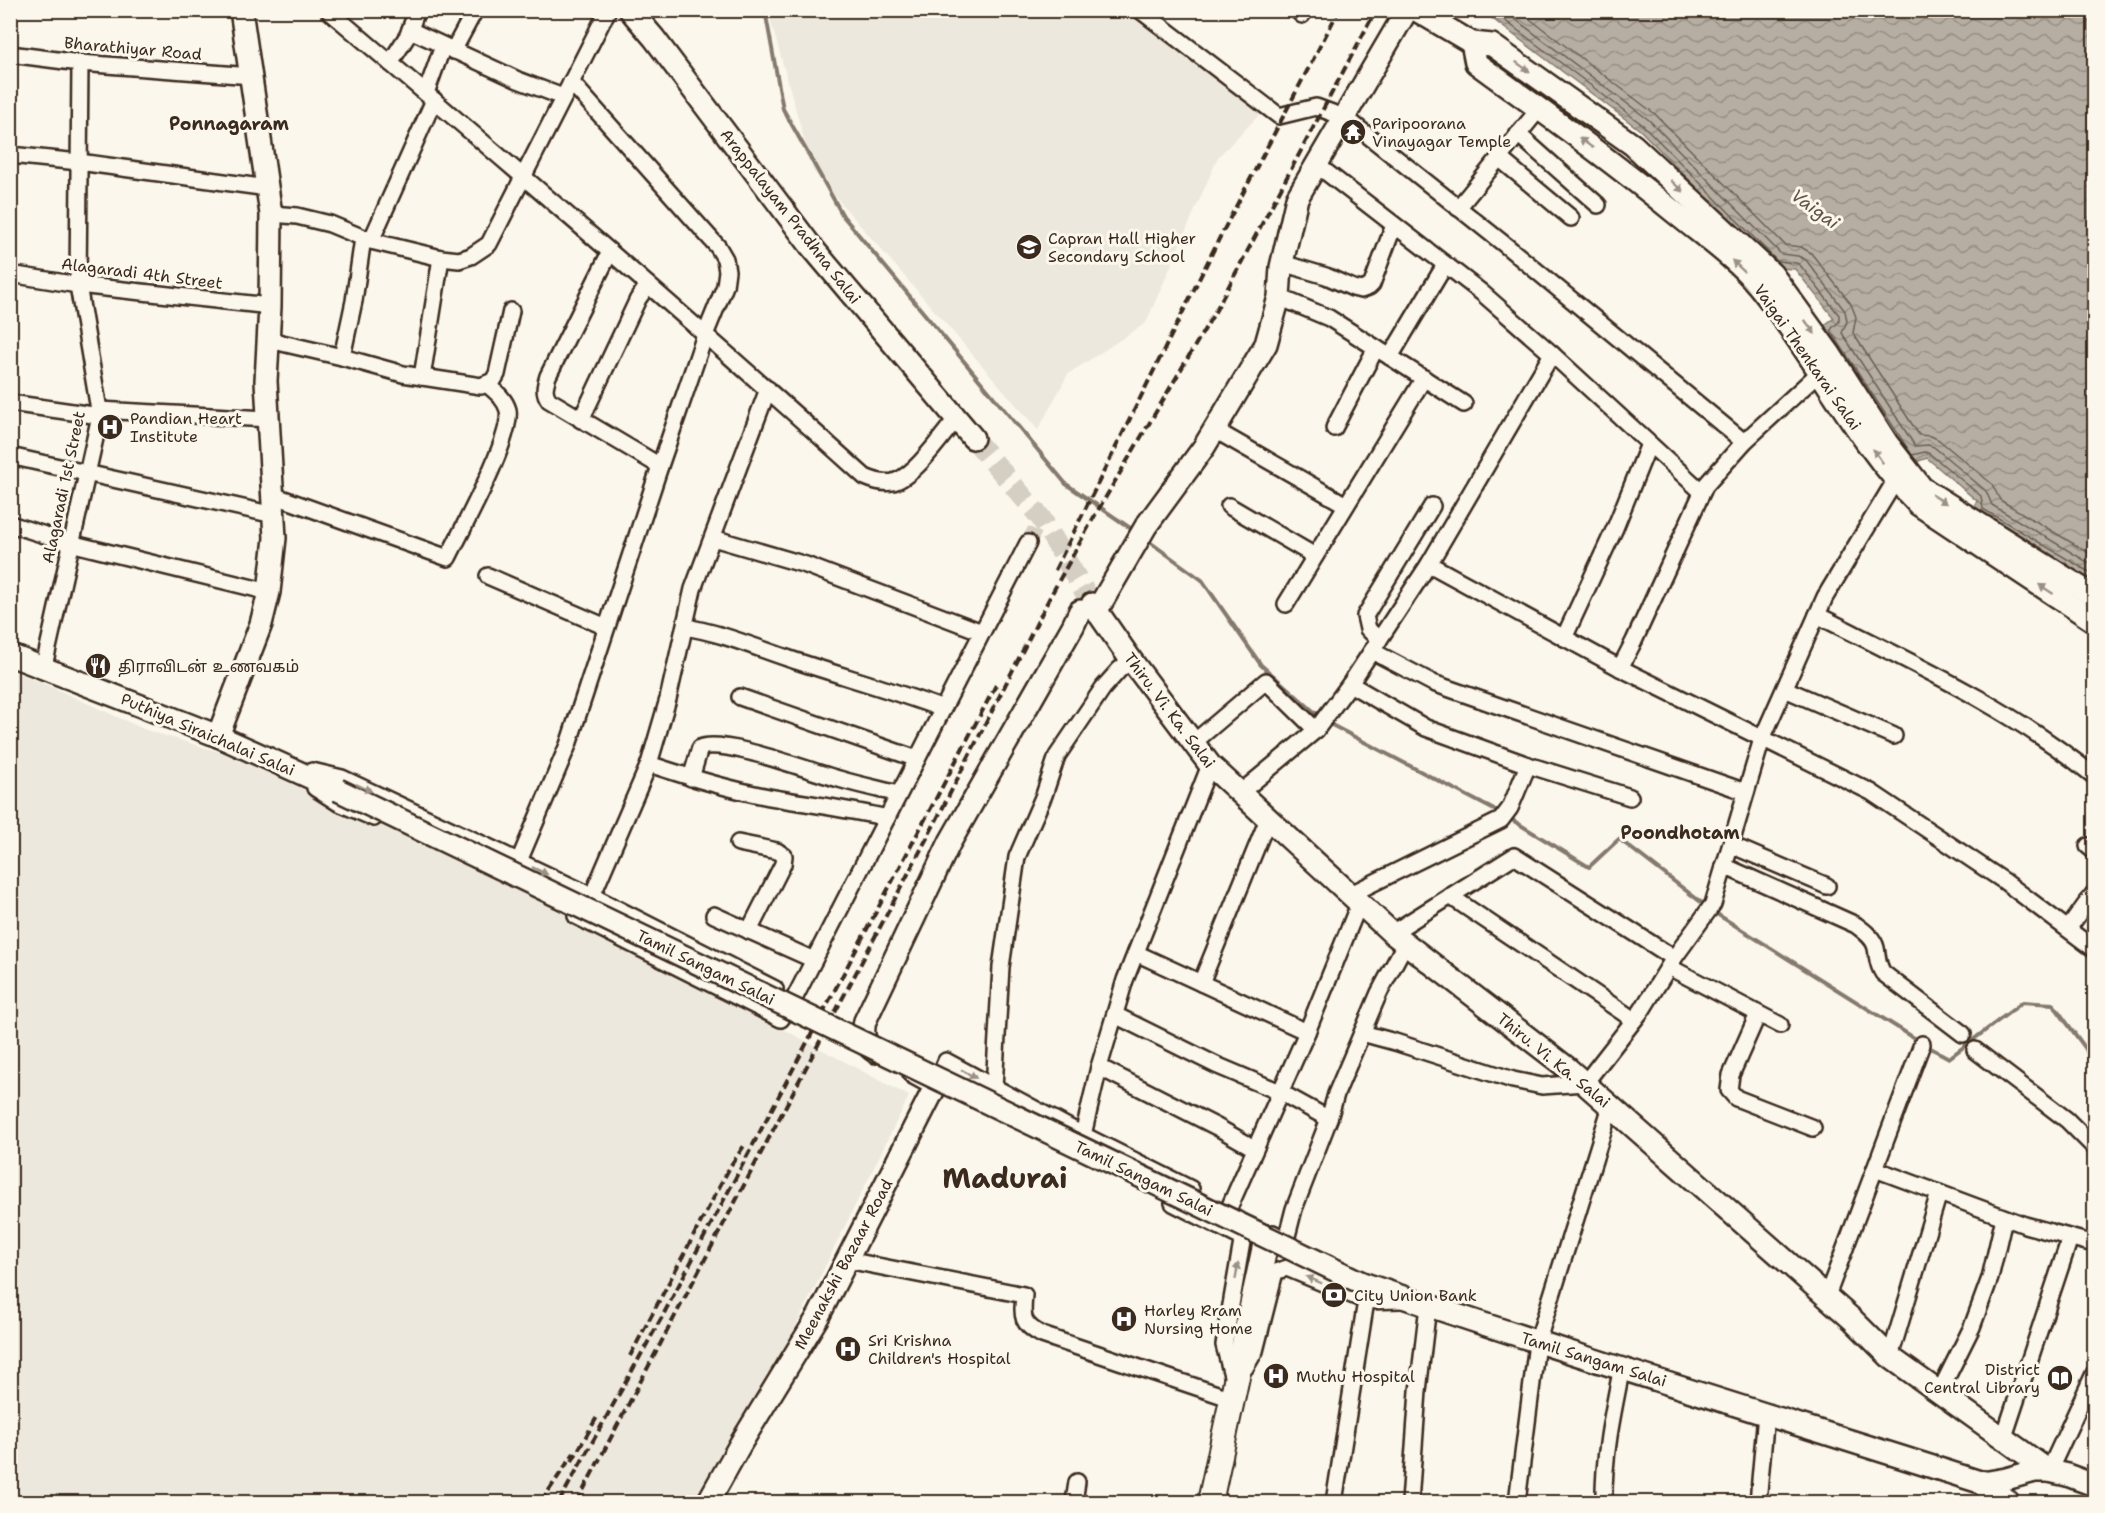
<svg xmlns="http://www.w3.org/2000/svg" width="2105" height="1513" font-family="'Shantell Sans','Noto Sans Tamil',sans-serif">
<style>
.built{fill:#ede8dd}
.water{fill:url(#water-waves);stroke:#85796d;stroke-width:1.5}
.lines{fill:none;stroke-linecap:round;stroke-linejoin:round}
.shore{stroke:#6c5f53;stroke-width:1.5}
.stream{stroke:#85796d;stroke-width:4}
.street-tunnel{stroke:#d5cec3;stroke-width:15;stroke-dasharray:15 8;stroke-linecap:butt}
.secondary-tunnel{stroke:#d5cec3;stroke-width:21;stroke-dasharray:21 10;stroke-linecap:butt}
.street-casing{stroke:#3b2a1e;stroke-width:20}
.secondary-casing{stroke:#3b2a1e;stroke-width:26}
.primary-casing{stroke:#3b2a1e;stroke-width:28}
.street{stroke:#fbf7ec;stroke-width:15}
.secondary{stroke:#fbf7ec;stroke-width:21}
.primary{stroke:#fbf7ec;stroke-width:24}
.rail{stroke:#3b2a1e;stroke-width:4;stroke-dasharray:9 4.5;stroke-linecap:butt}
.secondary-bridge-casing{stroke:#3b2a1e;stroke-width:26;stroke-linecap:butt}
.secondary-bridge{stroke:#fbf7ec;stroke-width:21}
.oneway{fill:#9b9085}
.labels{text-anchor:middle;stroke-width:6;stroke-linejoin:round;paint-order:stroke}
.street-label{font-size:16px;fill:#3b2a1e;stroke:#fbf7ec}
.poi-label{font-size:16px;fill:#3b2a1e;stroke:#fbf7ec;text-anchor:start}
.neighbourhood-label{font-size:18px;font-weight:bold;fill:#3b2a1e;stroke:#fbf7ec}
.water-label{font-size:18px;font-style:italic;fill:#605246;stroke:#fbf7ec}
.town-label{font-size:28px;font-weight:bold;fill:#3b2a1e;stroke:#fbf7ec}
</style>
<defs>
<pattern id="water-waves" width="16" height="10" patternUnits="userSpaceOnUse" patternTransform="scale(1.5)"><rect width="16" height="10" fill="#b6aea2"/><path d="M0 5q4-4 8 0t8 0" fill="none" stroke="#958e83"/></pattern>
</defs>
<rect width="100%" height="100%" fill="#fbf7ec"/>
<filter id="ink" filterUnits="userSpaceOnUse"><feTurbulence type="fractalNoise" baseFrequency=".0167" numOctaves="2"/><feDisplacementMap in="SourceGraphic" scale="12" xChannelSelector="R" yChannelSelector="G"/><feConvolveMatrix kernelMatrix="1 2 1 2 8 2 1 2 1" color-interpolation-filters="sRGB"/></filter>
<g filter="url(#ink)">
<g class="built">
<path d="M768,11h362l134,99 -46,47 -72,166 -78,51 -30,56 -225,-259z"/>
<path d="M10,670l37,15 99,45 77,23 273,123 413,220 -118,240 -96,166h-684z"/>
</g>
<path class="water" d="M1474,11h620v571l-121,-72 4,-9 -50,-43 -17,6 -88,-137 12,-9 -39,-49 -19,-1 -136,-138 -154,-116z"/>
<g class="lines">
<g class="shore">
<path d="M1491,10l152,115 134,136 19,2 4,2 39,50v7l-7,6 -1,3 81,124 13,-3 5,2 51,42 2,13 111,66"/>
<path d="M1503,10l146,110 132,134 17,2 8,4 39,51 2,10 -5,12 73,113 13,-1 6,2 52,44 6,14 102,61"/>
<path d="M1518,10l137,104 130,131 16,2 10,6 40,51 5,13 -3,16 66,102 12,1 8,4 53,44 8,16 94,56"/>
</g>
<g class="stream">
<path d="M765,10l18,99 60,107 223,268 70,48"/>
<path d="M1147,540l55,40 59,85 59,52"/>
<path d="M1326,722l174,91"/>
<path d="M1509,818l80,49 30,-28 87,67"/>
<path d="M1712,911l207,130"/>
<path d="M1925,1045l24,13 74,-56 30,2 33,45 8,22"/>
</g>
<path class="street-tunnel" d="M1028,543l13,-25"/>
<path class="secondary-tunnel" d="M973,438l68,80 51,86"/>
<g class="street-casing">
<g id="street">
<path d="M328,10c181,154 361,308 537,467 9,4 18,7 28,5 21,-5 49,-46 63,-63"/>
<path d="M1140,10l139,106 37,-9 30,11 158,126 240,198"/>
<path d="M1297,10l5,5"/>
<path d="M410,30l108,50 45,17"/>
<path d="M453,51l22,-41"/>
<path d="M10,54l70,9 172,13"/>
<path d="M390,63l18,-28 9,-25"/>
<path d="M426,93l17,-47"/>
<path d="M1518,134l80,71"/>
<path d="M10,155l69,7 189,26"/>
<path d="M1499,158l72,60"/>
<path d="M1317,165l164,127 71,62 150,138"/>
<path d="M1458,208l81,-99"/>
<path d="M271,214l26,2 33,8 41,17 70,17 18,2 12,-4 18,-12 119,-234"/>
<path d="M371,241l63,-141"/>
<path d="M610,252l-62,124c-3,10 -5,16 1,24l111,66"/>
<path d="M1282,263l44,13 27,12 8,2 8,-3 3,-3 22,-59"/>
<path d="M10,274l68,11 192,21"/>
<path d="M1279,297l50,21 135,86"/>
<path d="M269,340l73,17 61,17 78,12 12,-5 4,-7 14,-63"/>
<path d="M342,357l12,-56 9,-63"/>
<path d="M1390,357l55,-92"/>
<path d="M422,377l19,-119"/>
<path d="M10,403l90,13"/>
<path d="M99,410l170,9"/>
<path d="M581,420l57,-121 10,-14"/>
<path d="M1334,428l42,-80"/>
<path d="M1215,430l131,75"/>
<path d="M10,456l264,59"/>
<path d="M273,495l175,63c14,-29 65,-121 60,-148 -3,-11 -12,-18 -20,-25"/>
<path d="M1229,506l86,50"/>
<path d="M10,524l60,19 199,49"/>
<path d="M713,538l93,27 176,67"/>
<path d="M1429,564l191,104 251,124 133,89 90,68"/>
<path d="M488,576l118,51"/>
<path d="M1286,604l138,-226"/>
<path d="M1817,615c95,48 194,93 277,161"/>
<path d="M685,627c37,6 69,20 105,32 51,17 102,31 153,50"/>
<path d="M1564,638l51,-110 34,-84"/>
<path d="M1379,640l-11,-11 -3,-13 67,-110"/>
<path d="M1372,651l61,32 313,109"/>
<path d="M44,666l56,-250 -22,-131 2,-222"/>
<path d="M1620,668l14,-27 71,-155 39,-44 76,-70"/>
<path d="M1350,684l76,44 102,37 102,32"/>
<path d="M1785,689l109,47"/>
<path d="M740,697l177,62"/>
<path d="M1193,743l73,-62 50,49"/>
<path d="M649,764c39,13 79,25 120,33 39,7 79,12 118,21"/>
<path d="M312,771l30,7 250,118 183,93"/>
<path d="M691,778l9,-30c22,-11 112,24 139,31 20,6 40,10 59,15"/>
<path d="M315,788l22,14 37,16"/>
<path d="M1240,793l76,-63 34,-46 79,-120 123,-210"/>
<path d="M738,843l39,8 7,5 -1,8 -34,67"/>
<path d="M1731,845l96,41"/>
<path d="M2088,846l6,5"/>
<path d="M519,861l49,-116 92,-279 45,-131 20,-49 2,-15 -2,-12 -7,-12 -147,-165"/>
<path d="M1724,866l132,59c8,6 18,13 20,23 2,10 1,16 7,25l80,61"/>
<path d="M1349,895l152,-75 9,-12 18,-43"/>
<path d="M592,896l57,-132 19,-65 25,-110 75,-200"/>
<path d="M1450,896l184,124"/>
<path d="M714,915l100,45"/>
<path d="M576,916l205,103 13,-20 234,-456"/>
<path d="M2068,929l26,-36"/>
<path d="M1392,933l122,-77 160,102"/>
<path d="M1136,953l171,79"/>
<path d="M1669,967l111,58"/>
<path d="M1201,983l67,-164"/>
<path d="M1758,1014l-27,61 -2,15 7,8 77,30"/>
<path d="M1115,1015l101,50 64,27 49,27"/>
<path d="M1362,1033l33,9 118,38 29,6 43,-3 57,-73 32,-52 39,-54 49,-165 63,-142 70,-116"/>
<path d="M1975,1050l92,70 27,27"/>
<path d="M1099,1067l118,60 37,21"/>
<path d="M940,1087l-4,-2 10,-24 137,74 108,54"/>
<path d="M994,1088l7,-121 16,-110 27,-62 13,-39 46,-68 16,-18 12,-10"/>
<path d="M1083,1135l16,-68 26,-87 85,-215"/>
<path d="M1875,1169l150,56 69,19"/>
<path d="M1173,1203l65,33 4,6 -18,103 9,34"/>
<path d="M1229,1208l78,-176 52,-128"/>
<path d="M1273,1233l13,7 8,-31 35,-90 7,-25 43,-101 26,-49"/>
<path d="M847,1260l177,35c-2,22 -3,29 18,40l190,64"/>
<path d="M1827,1296l95,-252"/>
<path d="M1890,1357l49,-164"/>
<path d="M1245,1368l10,-17 20,-79 12,-4 79,33 35,-1"/>
<path d="M1939,1393l33,-66 18,-49 14,-60"/>
<path d="M2003,1440l67,-202"/>
<path d="M2049,1471l45,-97"/>
<path d="M1074,1502l3,-20"/>
<path d="M1334,1502l32,-201"/>
<path d="M1410,1502l8,-111 10,-85"/>
<path d="M1517,1502l20,-159 74,-237"/>
<path d="M1604,1502c-1,-44 9,-91 18,-135"/>
<path d="M1758,1502l8,-88"/>
</g>
</g>
<g class="secondary-casing">
<g id="secondary">
<path d="M630,10l24,28 156,207 163,193"/>
<path d="M1416,10l56,33 20,2 141,100 139,129 58,80 57,89 35,45 172,108"/>
<path d="M1472,43l4,20c69,50 137,99 203,153 27,22 57,43 79,69 57,70 97,156 161,220l175,116"/>
<path d="M1092,604l39,56 79,105 182,168 174,134 287,253 37,37 159,114"/>
<path d="M1096,612l50,-86 58,-79 62,-103 13,-47 2,-30 16,-69 110,-188"/>
<path d="M10,655l208,81 120,54"/>
<path d="M218,736l43,-112 8,-32 6,-54 -9,-157 4,-75 1,-92 -30,-204"/>
<path d="M876,1052c-12,-7 -14,-18 -11,-31l85,-179 123,-216 7,-15"/>
<path d="M1362,1283c206,71 414,134 621,200l23,-4 29,-8h14l18,4 27,10"/>
<path d="M708,1502l33,-59 78,-128 117,-230 -22,-12"/>
</g>
</g>
<g class="primary-casing">
<g id="primary">
<path d="M1983,1483l24,19"/>
<path d="M1210,1502l57,-265"/>
</g>
</g>
<use href="#street" class="street"/>
<use href="#secondary" class="secondary"/>
<use href="#primary" class="primary"/>
<g class="rail">
<path d="M1055,570l165,-333 119,-227"/>
<path d="M630,1356l101,-191 15,-22"/>
<path d="M572,1461l25,-44"/>
<path d="M541,1502l33,-49"/>
<path d="M559,1502l103,-185 334,-632"/>
<path d="M577,1502l359,-681 115,-226 43,-78 122,-207 160,-300"/>
</g>
<g class="secondary-bridge-casing">
<path id="secondary-bridge" d="M338,790l1024,493"/>
</g>
<use href="#secondary-bridge" class="secondary-bridge"/>
</g>
<defs><path id="oneway-solid" d="M-6-.8H1V-3.2L6.5 0L1 3.2V.8H-6Z" transform="scale(1.5)"/></defs>
<g class="oneway">
<use href="#oneway-solid" transform="translate(1523 67) rotate(35)"/>
<use href="#oneway-solid" transform="translate(1586 143) rotate(-144)"/>
<use href="#oneway-solid" transform="translate(1677 186) rotate(43)"/>
<use href="#oneway-solid" transform="translate(1738 266) rotate(-137)"/>
<use href="#oneway-solid" transform="translate(1810 327) rotate(54)"/>
<use href="#oneway-solid" transform="translate(1878 456) rotate(-125)"/>
<use href="#oneway-solid" transform="translate(1939 499) rotate(32)"/>
<use href="#oneway-solid" transform="translate(2046 589) rotate(-147)"/>
<use href="#oneway-solid" transform="translate(364 788) rotate(25)"/>
<use href="#oneway-solid" transform="translate(540 871) rotate(26)"/>
<use href="#oneway-solid" transform="translate(969 1074) rotate(29)"/>
<use href="#oneway-solid" transform="translate(1237 1271) rotate(-80)"/>
<use href="#oneway-solid" transform="translate(1314 1280) rotate(-157)"/>
</g>
</g>
<defs>
<g id="temple-disc" transform="scale(1.35)"><circle r="9.5" fill="#3b2a1e" stroke="#fbf7ec"/><path d="M0-6L5-2H3V0L6.5 2.5H4V6H1.5V3h-3V6H-4V2.5H-6.5L-3 0V-2H-5Z" fill="#fff"/></g>
<g id="school-disc" transform="scale(1.35)"><circle r="9.5" fill="#3b2a1e" stroke="#fbf7ec"/><path d="M0-5L7-2L0 1L-7-2ZM-4 1L0 2.5L4 1V4Q0 6-4 4Z" fill="#fff"/></g>
<g id="hospital-disc" transform="scale(1.35)"><circle r="9.5" fill="#3b2a1e" stroke="#fbf7ec"/><path d="M-5-5h3v3.5h4V-5h3V5h-3V1.5h-4V5h-3Z" fill="#fff"/></g>
<g id="restaurant-disc" transform="scale(1.35)"><circle r="9.5" fill="#3b2a1e" stroke="#fbf7ec"/><path d="M-5-6h1v4h1v-4h1v4h1v-4h1v5L-1.5 .5V6h-2V.5L-5-1ZM5-6V6H3V1.5H1.5Q1.5-4 5-6Z" fill="#fff"/></g>
<g id="bank-disc" transform="scale(1.35)"><circle r="9.5" fill="#3b2a1e" stroke="#fbf7ec"/><path d="M-6-4H6V4H-6ZM0-2.3a2.3 2.3 0 1 0 0 4.6a2.3 2.3 0 1 0 0-4.6Z" fill="#fff"/></g>
<g id="library-disc" transform="scale(1.35)"><circle r="9.5" fill="#3b2a1e" stroke="#fbf7ec"/><path d="M-6-4Q-3-5.5-.7-3.5V5Q-3 3-6 4ZM6-4Q3-5.5 .7-3.5V5Q3 3 6 4Z" fill="#fff"/></g>
</defs>
<g fill-rule="evenodd">
<use href="#temple-disc" x="1353" y="132"/>
<use href="#school-disc" x="1029" y="247"/>
<use href="#hospital-disc" x="110" y="427"/>
<use href="#restaurant-disc" x="98" y="666"/>
<use href="#bank-disc" x="1334" y="1295"/>
<use href="#hospital-disc" x="1124" y="1319"/>
<use href="#hospital-disc" x="848" y="1349"/>
<use href="#hospital-disc" x="1276" y="1376"/>
<use href="#library-disc" x="2060" y="1378"/>
</g>
<g class="labels">
<g class="street-label">
<text transform="translate(133 48) rotate(5)" y="6">Bharathiyar Road</text>
<text transform="translate(791 216) rotate(52)" y="6">Arappalayam Pradhna Salai</text>
<text transform="translate(142 273) rotate(7)" y="6">Alagaradi 4th Street</text>
<text transform="translate(1808 357) rotate(55)" y="6">Vaigai Thenkarai Salai</text>
<text transform="translate(63 487) rotate(-78)" y="6">Alagaradi 1st Street</text>
<text transform="translate(1170 710) rotate(53)" y="6">Thiru. Vi. Ka. Salai</text>
<text transform="translate(208 734) rotate(23)" y="6">Puthiya Siraichalai Salai</text>
<text transform="translate(706 967) rotate(26)" y="6">Tamil Sangam Salai</text>
<text transform="translate(1554 1060) rotate(39)" y="6">Thiru. Vi. Ka. Salai</text>
<text transform="translate(1144 1178) rotate(26)" y="6">Tamil Sangam Salai</text>
<text transform="translate(843 1264) rotate(-62)" y="6">Meenakshi Bazaar Road</text>
<text transform="translate(1594 1359) rotate(17)" y="6">Tamil Sangam Salai</text>
</g>
<g class="poi-label">
<text x="1372" y="129">Paripoorana<tspan x="1372" dy="18">Vinayagar Temple</tspan></text>
<text x="1048" y="244">Capran Hall Higher<tspan x="1048" dy="18">Secondary School</tspan></text>
<text x="130" y="424">Pandian Heart<tspan x="130" dy="18">Institute</tspan></text>
<text x="118" y="672">திராவிடன் உணவகம்</text>
<text x="1354" y="1301">City Union Bank</text>
<text x="1144" y="1316">Harley Rram<tspan x="1144" dy="18">Nursing Home</tspan></text>
<text x="868" y="1346">Sri Krishna<tspan x="868" dy="18">Children's Hospital</tspan></text>
<text x="2040" y="1375" text-anchor="end">District<tspan x="2040" dy="18">Central Library</tspan></text>
<text x="1296" y="1382">Muthu Hospital</text>
</g>
<g class="neighbourhood-label">
<text x="229" y="130">Ponnagaram</text>
<text x="1680" y="839">Poondhotam</text>
</g>
<g class="water-label">
<text transform="translate(1815 209) rotate(36)" y="6">Vaigai</text>
</g>
<g class="town-label">
<text x="1005" y="1188">Madurai</text>
</g>
</g>
<rect width="2105" height="1513" fill="none" stroke="#fbf7ec" stroke-width="36"/>
<rect x="18" y="18" width="2069" height="1477" fill="none" stroke="#3b2a1e" stroke-width="2" filter="url(#ink)"/>
</svg>
